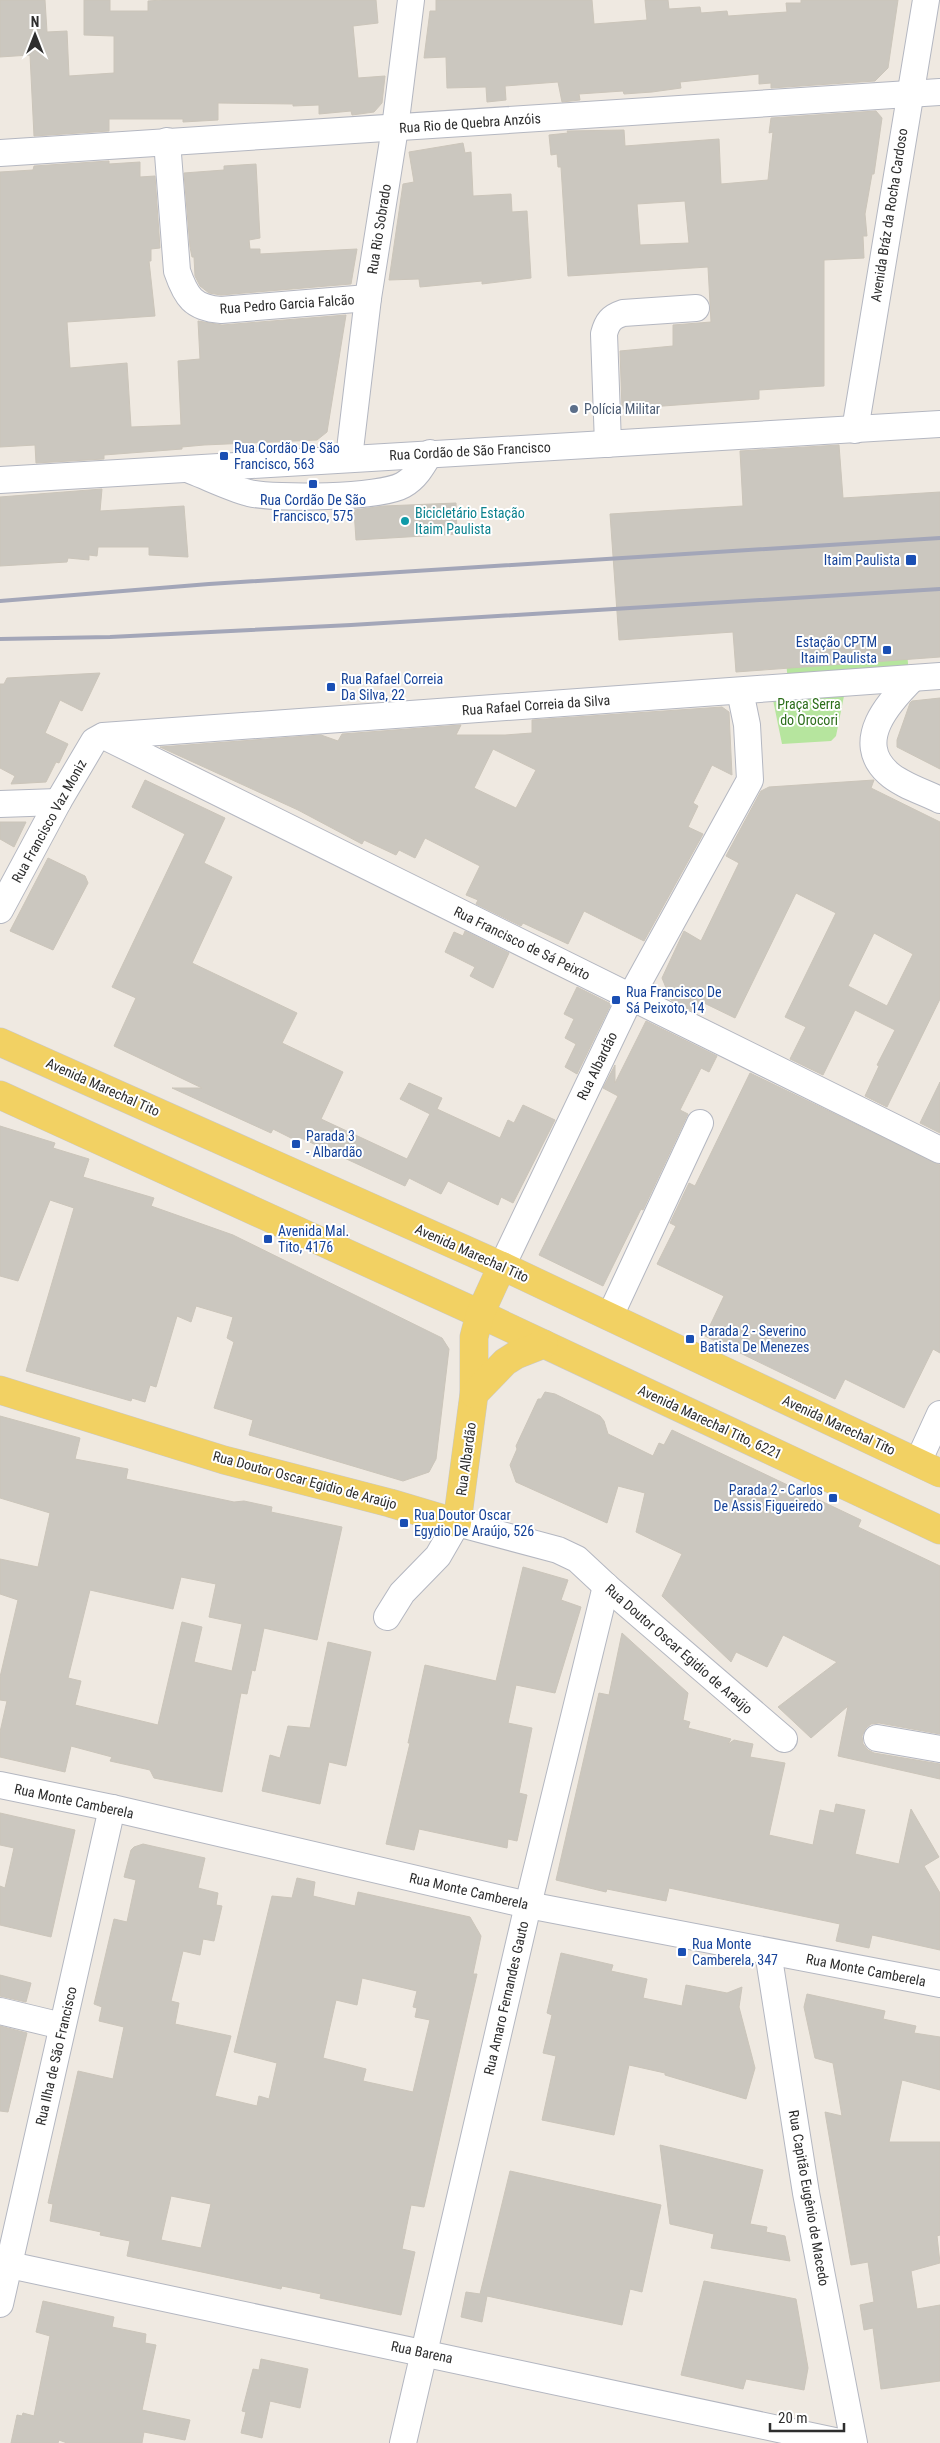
<svg xmlns="http://www.w3.org/2000/svg" width="940" height="2443" font-family="'Roboto Condensed',sans-serif">
<style>
.green{fill:#b6e59e}
.building{fill:#cbc7bf;stroke:#cbc5ba;fill-rule:evenodd}
.lines{fill:none;stroke-linecap:round;stroke-linejoin:round}
.minor-casing{stroke:#b4b7c1;stroke-width:28}
.major-casing{stroke:#c9c9c9;stroke-width:29}
.minor{stroke:#fff;stroke-width:26}
.major{stroke:#f2d163;stroke-width:28}
.rail{stroke:#a3a6b8;stroke-width:4}
.service-dot{fill:#5c6f8a;stroke:#fff;stroke-width:2}
.transit-dot{fill:#1a4fb4;stroke:#fff;stroke-width:2}
.culture-dot{fill:#0f9aa8;stroke:#fff;stroke-width:2}
.labels{text-anchor:middle;stroke-width:4;stroke-linejoin:round;paint-order:stroke}
.street-label{font-size:14px;fill:#2e2e2e;stroke:#fff}
.service-label{font-size:14px;fill:#4e5e75;stroke:#fff;text-anchor:start}
.transit-label{font-size:14px;fill:#164399;stroke:#fff;text-anchor:start}
.culture-label{font-size:14px;fill:#0d838f;stroke:#fff;text-anchor:start}
.park-label{font-size:14px;fill:#2c6e1b;stroke:#fff}
</style>
<rect width="100%" height="100%" fill="#efe9e1"/>
<path class="green" d="M905,627l4,49 -65,20 -8,40 -5,5 -49,3 -10,-49 16,-12 -4,-46z"/>
<g class="building">
<path d="M0,0h45l2,32 20,-1 2,45 45,-3v-37l-30,-1v-35h26v11h38v-10l14,-1h214l2,23 -25,3 5,52 27,-2 -3,27 -8,9 -22,3 -1,-4 -32,3v-9l-26,1v-2l-75,-1v17l-35,2v-3h-74v12l-75,5 -4,-81 -30,2z"/>
<path d="M436,0h156l2,24 53,-4 -2,-20h23l1,9 31,-2 1,6 26,-2 1,5 59,-4 -1,-9h15v-3h97l-10,68 -13,13 -104,7v-5l-12,1v-10l-79,8 1,6 -29,4 -28,2 -1,-3 -44,3 1,6 -18,2 -4,-20 -53,4 1,14 -19,2 -1,-15 -39,1 -1,-31 -22,1 6,-47h6z"/>
<path d="M876,111l6,7 -8,56h-2l-7,40 2,22h-4l1,22 -40,2v126l-65,4v9l-137,10 -2,-58 53,-5v-21l38,-3 -3,-55 -140,9 -7,-109h-3l-1,-13 -6,1 -2,-20 19,-2 -1,-2 57,-1 1,16 94,-7 2,45 47,-4 5,-48 -4,1 2,-15zM685,201l4,42 -49,2 -3,-41z"/>
<path d="M463,143l2,10 6,-1 2,44 38,-2 1,18 15,-1 4,67 -49,6v-3l-62,6 -1,-8 -30,1 14,-96 11,-2 -5,-30z"/>
<path d="M109,161v3l31,-2v15l15,-1 5,72 -9,1v12h-2l6,55 -88,6 3,46 57,-5 4,64 50,-2 -3,-64 22,-2 -2,-38 24,4 124,-10 -19,117 -10,8 -113,5 -22,2v2l-78,6v4l-68,4 -1,-18 -35,2v-275l33,-2 1,-4z"/>
<path d="M256,164l4,74 -11,2 1,9h10v5l97,-5 -6,35 -130,11 -12,-2 -9,-7 -5,-10 -1,-19h-2l-2,-10 -6,-74 40,-3v-4z"/>
<path d="M839,445l4,53 97,-6v165l-204,15 -3,-40 -114,8 -9,-126 133,-8 -3,-55z"/>
<path d="M102,489l-2,22 84,-5 4,51 -39,-2v-8h-51l-1,9 -8,-1v5l-21,-2 -1,4 -67,4v-69z"/>
<path d="M456,503l1,31 -101,6 -2,-30 30,-4z"/>
<path d="M100,673l-18,38 -22,-11 -15,33 23,11 -9,19 -3,-1 -10,20 -35,2 4,-8 -15,-8v-84h4l3,-6z"/>
<path d="M940,698v71l-43,-22v-7l13,-37 2,-2z"/>
<path d="M722,707l7,5 3,63 -20,-10 -19,38 5,3 -10,21 15,7 -59,107 -60,-30 -16,33 -45,-21 -2,3 -45,-22 2,-4 -12,-5 14,-29 -55,-28 -10,20 -16,-8 -3,5 -32,-15 -2,4 -64,-34 -138,-63 161,-12 17,6 4,-7 119,-9 -5,10h49l27,-2v-13zM493,749l43,21 -20,38 -42,-20z"/>
<path d="M145,780l80,38 -21,45 28,14 -40,86 105,50 -15,30 61,29 -22,47 86,40 23,-45 -30,-15 9,-16 33,15 -5,11 63,29 8,-18 6,3 9,-18 32,15 -42,83 -12,-6 -3,8 -50,-24 -7,13 -32,-16 -4,8 -104,-48 -2,4 -26,-13 -2,4 -99,-45h30l-88,-42 22,-48 -24,-11 73,-153 -53,-27z"/>
<path d="M874,780l-3,8 69,34v177l-53,108 -22,-11 14,-30 -2,-1 18,-35 -40,-20 -32,65 -33,-16 16,-32 -21,-10 51,-104 -40,-20 -61,125 -33,-16 -6,11 -25,-13 -9,-22 22,-47 17,10 38,-78 -13,-7 35,-65 8,-4zM874,933l39,21 -26,52 -39,-20z"/>
<path d="M0,822h26l-12,25 -14,-8z"/>
<path d="M48,858l37,18 3,7 -35,67 -43,-19z"/>
<path d="M465,931l44,22 -16,35 -23,-12 5,-9 -30,-15 9,-20 9,4z"/>
<path d="M577,987l34,17 -34,70 -12,-7 11,-23 -11,-6 9,-19 -10,-5z"/>
<path d="M646,1021l71,35 -8,16 -8,-4 -21,42 8,4 -45,96 -2,-1 -38,77 -64,-31 79,-159 -15,-8 12,-23v18z"/>
<path d="M750,1073l190,92v188l-7,-4 -29,59 -59,-29 -10,20 -130,-63 19,-40 -67,-32 19,-38 -6,-3 19,-40 6,3z"/>
<path d="M940,1082v51l-20,-10z"/>
<path d="M0,1126l55,17 -2,5 36,11 -6,18 71,21 -3,8 82,29 209,103 7,11 -13,110 -7,13 -26,9 -154,-46 4,-15 -39,-12 20,-66 -7,-4 6,-21 -37,-11 -5,16 -14,-6 -21,71 -6,-2 -5,17 -13,-4 -1,3 -105,-30 48,-163 -24,-8 -32,81 -18,-5z"/>
<path d="M545,1392l10,2 45,22 4,5 4,13 45,22 6,-13 5,2 8,-15 189,90 -3,7 82,39v168l-61,-11 -8,1 -5,4 -4,8 1,8 5,6 6,3 66,11v15l-102,-23 10,-50 -37,32 -33,-31 59,-45 -54,-27 -16,32 -31,-15 -5,10 -69,-66 20,-42 -46,-22 9,-39 -27,-7 -11,37 -91,-41 -6,-17 7,-16 -1,-3 22,-47h3z"/>
<path d="M0,1416l80,22 -5,21 53,10 -2,10 108,23 10,-1 28,6 -1,5 71,15 -25,113 -53,-12 -9,43 -3,-1 -5,24 -6,-1 -19,99 -68,-14 -4,-8 -40,-9 2,-4 -41,-11 -6,26 -65,-15v-25l7,-31 -7,-1v-23l18,-77 -18,-6v-35l38,8 12,-54 -50,-15zM181,1577l35,7 -7,33 33,7 -10,47 -38,-9 8,-35 -20,-5 -24,103 -83,-20 6,-24 -13,-3 22,-88 83,19z"/>
<path d="M523,1567l45,13 -7,20 20,7 -26,86 -39,-8 -8,38 24,5 -13,65 8,2 -10,46 -9,-2 -1,9 -88,-19 -5,21 -28,-6 24,-101h-2l17,-78 71,16z"/>
<path d="M622,1633l66,60 -5,27 7,2 -2,6 43,11 -3,5 6,-4 19,4 -3,13 35,6 -16,72 44,10 7,-35 14,3 2,-9 29,6 -10,44 44,10 12,-55 28,48 -15,9 16,27v57l-68,-15 -3,13 -33,-7 4,-17 -171,-36 -3,13 -59,-12 -1,3 -50,-12 43,-187 10,2z"/>
<path d="M328,1642l43,10 -25,114 -17,-4 -9,42 -58,-13 8,-36 10,3 8,-32 22,2z"/>
<path d="M0,1813l75,17 -24,107 -51,-12v-39l5,2 9,-40 -14,-3z"/>
<path d="M143,1844l62,14 -7,30 20,5 -2,12 6,1 -8,35 -11,-2 -3,16 -17,-4 -12,50 8,2 -4,21 56,12 -16,60 42,10 2,-10 10,3 8,-36 -43,-11 38,-156 20,2 5,-20 18,4 -2,14 42,10 3,-14 112,25 11,19 -8,38h4l-53,233 -13,-2 -9,44 13,3 -14,63 -81,-17 1,-4 -39,-8 -1,3 -154,-33 3,-15 -30,-6 1,-3 -51,-11 3,-17 -5,-1 30,-132 35,8 11,-52 -25,-6 3,-14 -8,-3 20,-85 13,3 9,-42 -12,-3 7,-27 3,-3zM362,1978l55,13 -4,16 4,1 -2,9 15,3 -17,72 -50,-11 3,-12 -43,-11 13,-58 21,5zM171,2196l40,8 -10,44 -40,-8z"/>
<path d="M561,1953l52,12 -2,6 36,8 -4,19 39,8 4,-21 41,8 15,-6 -3,20 16,61 -9,31 -81,-24v-2l-36,-8 -15,70 -72,-15 14,-64 -13,-3 9,-38 -5,-2z"/>
<path d="M0,1975l31,8 -5,19 -26,-6z"/>
<path d="M807,1994l78,17 -2,8 33,7 -2,7 26,4v53l-38,-10 -13,62h51v93l-3,1 3,27 -29,8 6,38 23,-4v76l-59,8 -8,-61 -9,2 -4,-25 14,-3 -6,-40 -17,3 -26,-153 17,4 -9,-53 -18,-5 -11,-51z"/>
<path d="M0,2026l27,7 -19,79 -8,-1z"/>
<path d="M660,2145l103,25 -13,54 17,3 -1,5 19,4 5,25 -79,-13 3,-14 -44,-10z"/>
<path d="M510,2171l151,34 -19,87 -12,-3 -8,36 -135,-29 -5,26 -21,-5 5,-25 14,2z"/>
<path d="M704,2281l92,18 12,69 -4,22 -58,-11 -3,10 -62,-14z"/>
<path d="M43,2301l71,16 -2,10 34,7 -1,9 11,2 -14,65 48,10 -5,20 -41,-8 -2,11h-75l-8,-3 -1,3h-47l6,-28 5,1 1,-3 11,3 16,-80 -14,-4z"/>
<path d="M261,2359l47,10 -8,39 -30,-7 -8,37 -21,-5 5,-21 -4,-1 11,-42 6,1z"/>
</g>
<g class="lines">
<g class="minor-casing">
<g id="minor">
<path d="M167,141l10,130c9,26 16,37 44,39l147,-12"/>
<path d="M0,153l940,-61"/>
<path d="M855,430l71,-430"/>
<path d="M608,444l-4,-110c3,-12 7,-17 19,-21l73,-5"/>
<path d="M349,458l19,-160 27,-170 16,-128"/>
<path d="M192,471c18,7 38,17 57,22 27,6 131,5 154,-8 13,-7 20,-20 27,-32"/>
<path d="M0,480l940,-56"/>
<path d="M913,678c-24,24 -60,63 -25,95 13,12 36,19 52,27"/>
<path d="M104,736l836,414"/>
<path d="M0,804l58,-2"/>
<path d="M0,910l58,-108 36,-61 9,-5 837,-60"/>
<path d="M502,1266l129,-270 119,-216 -3,-55 -7,-34"/>
<path d="M610,1316l90,-193"/>
<path d="M918,1462l22,-48"/>
<path d="M387,1617l15,-24 36,-37 19,-33 101,27 19,9 29,27 178,153"/>
<path d="M877,1738l63,11"/>
<path d="M0,1785l112,23 416,97 412,79"/>
<path d="M768,1952l38,241 48,250"/>
<path d="M0,2011l62,15"/>
<path d="M0,2263l844,180"/>
<path d="M0,2304l112,-496"/>
<path d="M403,2443l125,-538 78,-319"/>
</g>
</g>
<g class="major-casing">
<g id="major">
<path d="M0,1042l502,224 438,207"/>
<path d="M0,1095l480,219 460,216"/>
<path d="M0,1390l224,70 166,43 67,20 17,-129v-57l6,-23 22,-48"/>
<path d="M474,1394l31,-32 11,-7 28,-11"/>
</g>
</g>
<use href="#minor" class="minor"/>
<use href="#major" class="major"/>
<g class="rail">
<path d="M0,601l209,-17 731,-46"/>
<path d="M0,639l110,-2 241,-12 589,-36"/>
</g>
</g>
<circle class="service-dot" cx="574" cy="409" r="5"/>
<g class="transit-dot">
<rect x="219" y="451" width="10" height="10" rx="2.5"/>
<rect x="308" y="479" width="10" height="10" rx="2.5"/>
<rect x="905" y="554" width="12" height="12" rx="2.5"/>
<rect x="882" y="645" width="10" height="10" rx="2.5"/>
<rect x="326" y="682" width="10" height="10" rx="2.5"/>
<rect x="611" y="995" width="10" height="10" rx="2.5"/>
<rect x="291" y="1139" width="10" height="10" rx="2.5"/>
<rect x="263" y="1234" width="10" height="10" rx="2.5"/>
<rect x="685" y="1334" width="10" height="10" rx="2.5"/>
<rect x="828" y="1493" width="10" height="10" rx="2.5"/>
<rect x="399" y="1518" width="10" height="10" rx="2.5"/>
<rect x="677" y="1947" width="10" height="10" rx="2.5"/>
</g>
<circle class="culture-dot" cx="405" cy="521" r="5"/>
<g class="labels">
<g class="street-label">
<text transform="translate(470 123) rotate(-4)" y="5">Rua Rio de Quebra Anzóis</text>
<text transform="translate(889 215) rotate(-81)" y="5">Avenida Bráz da Rocha Cardoso</text>
<text transform="translate(379 229) rotate(-81)" y="5">Rua Rio Sobrado</text>
<text transform="translate(287 304) rotate(-4)" y="5">Rua Pedro Garcia Falcão</text>
<text transform="translate(470 451) rotate(-3)" y="5">Rua Cordão de São Francisco</text>
<text transform="translate(536 705) rotate(-4)" y="5">Rua Rafael Correia da Silva</text>
<text transform="translate(49 821) rotate(-61)" y="5">Rua Francisco Vaz Moniz</text>
<text transform="translate(522 943) rotate(26)" y="5">Rua Francisco de Sá Peixto</text>
<text transform="translate(597 1066) rotate(-64)" y="5">Rua Albardão</text>
<text transform="translate(103 1087) rotate(24)" y="5">Avenida Marechal Tito</text>
<text transform="translate(472 1253) rotate(24)" y="5">Avenida Marechal Tito</text>
<text transform="translate(710 1422) rotate(25)" y="5">Avenida Marechal Tito, 6221</text>
<text transform="translate(839 1425) rotate(25)" y="5">Avenida Marechal Tito</text>
<text transform="translate(466 1459) rotate(-82)" y="5">Rua Albardão</text>
<text transform="translate(305 1480) rotate(15)" y="5">Rua Doutor Oscar Egidio de Araújo</text>
<text transform="translate(679 1649) rotate(41)" y="5">Rua Doutor Oscar Egidio de Araújo</text>
<text transform="translate(74 1801) rotate(12)" y="5">Rua Monte Camberela</text>
<text transform="translate(469 1891) rotate(13)" y="5">Rua Monte Camberela</text>
<text transform="translate(866 1970) rotate(11)" y="5">Rua Monte Camberela</text>
<text transform="translate(506 1998) rotate(-77)" y="5">Rua Amaro Fernandes Gauto</text>
<text transform="translate(56 2056) rotate(-77)" y="5">Rua Ilha de São Francisco</text>
<text transform="translate(809 2198) rotate(80)" y="5">Rua Capitão Eugênio de Macedo</text>
<text transform="translate(422 2352) rotate(12)" y="5">Rua Barena</text>
</g>
<g class="service-label">
<text x="584" y="414">Polícia Militar</text>
</g>
<g class="transit-label">
<text x="234" y="453">Rua Cordão De São<tspan x="234" dy="16">Francisco, 563</tspan></text>
<text x="313" y="505" text-anchor="middle">Rua Cordão De São<tspan x="313" dy="16">Francisco, 575</tspan></text>
<text x="900" y="565" text-anchor="end">Itaim Paulista</text>
<text x="877" y="647" text-anchor="end">Estação CPTM<tspan x="877" dy="16">Itaim Paulista</tspan></text>
<text x="341" y="684">Rua Rafael Correia<tspan x="341" dy="16">Da Silva, 22</tspan></text>
<text x="626" y="997">Rua Francisco De<tspan x="626" dy="16">Sá Peixoto, 14</tspan></text>
<text x="306" y="1141">Parada 3<tspan x="306" dy="16">- Albardão</tspan></text>
<text x="278" y="1236">Avenida Mal.<tspan x="278" dy="16">Tito, 4176</tspan></text>
<text x="700" y="1336">Parada 2 - Severino<tspan x="700" dy="16">Batista De Menezes</tspan></text>
<text x="823" y="1495" text-anchor="end">Parada 2 - Carlos<tspan x="823" dy="16">De Assis Figueiredo</tspan></text>
<text x="414" y="1520">Rua Doutor Oscar<tspan x="414" dy="16">Egydio De Araújo, 526</tspan></text>
<text x="692" y="1949">Rua Monte<tspan x="692" dy="16">Camberela, 347</tspan></text>
</g>
<g class="culture-label">
<text x="415" y="518">Bicicletário Estação<tspan x="415" dy="16">Itaim Paulista</tspan></text>
</g>
<g class="park-label">
<text x="809" y="709">Praça Serra<tspan x="809" dy="16">do Orocori</tspan></text>
</g>
</g>
<g transform="translate(35 35)" stroke="#ffffff" stroke-width="4" paint-order="stroke">
<path d="M0-4L9 19L0 12L-9 19Z" fill="#2e2e2e"/>
<text y="-8" font-size="14" font-weight="bold" text-anchor="middle" fill="#2e2e2e">N</text>
</g>
<path d="M770 2423v8h74v-8" fill="none" stroke="#2e2e2e" stroke-width="2.5"/>
<text x="778" y="2423" font-size="15" fill="#2e2e2e" stroke="#ffffff" stroke-width="4" paint-order="stroke">20 m</text>
</svg>
